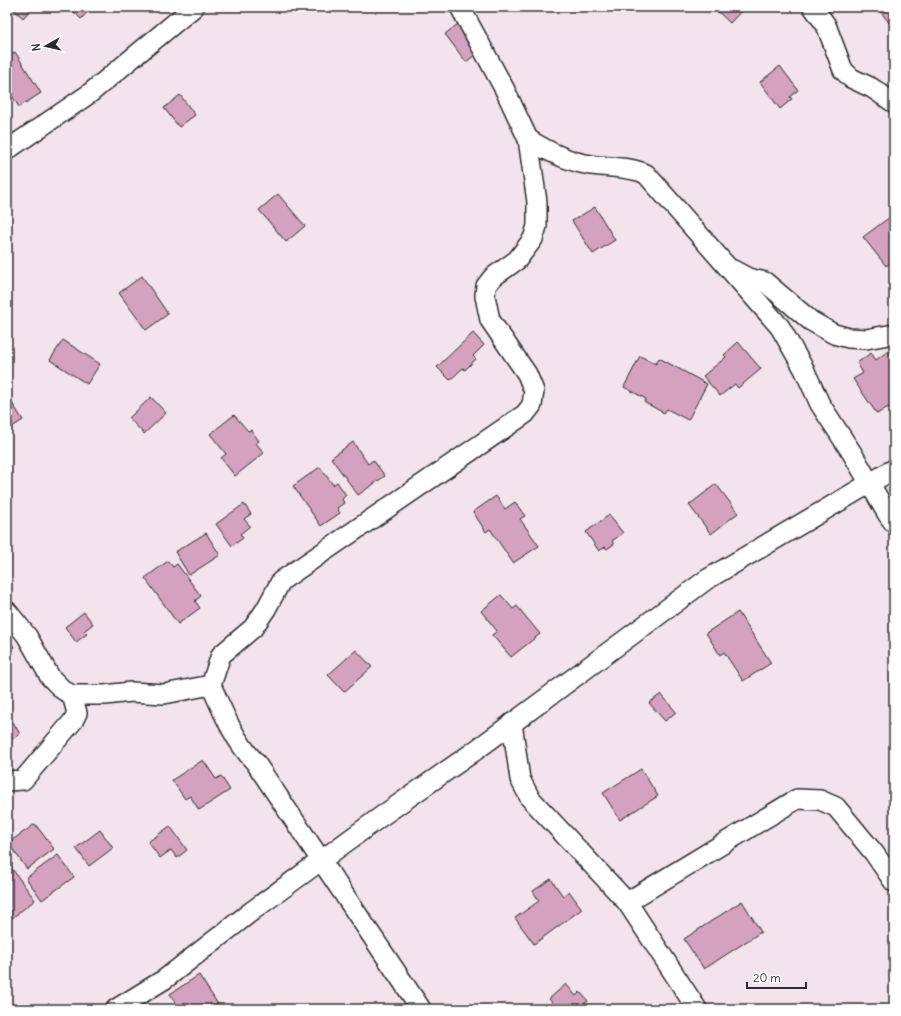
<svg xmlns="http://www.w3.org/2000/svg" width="901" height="1016" font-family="Delius,sans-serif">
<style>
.building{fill:#d4a2be;stroke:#2b2b2b}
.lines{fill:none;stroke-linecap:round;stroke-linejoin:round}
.minor-casing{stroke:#2b2b2b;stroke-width:22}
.minor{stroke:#fff;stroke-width:19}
</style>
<rect width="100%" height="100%" fill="#f2e3ec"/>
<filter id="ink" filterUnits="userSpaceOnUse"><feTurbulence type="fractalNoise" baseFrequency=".025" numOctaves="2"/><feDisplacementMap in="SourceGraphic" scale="8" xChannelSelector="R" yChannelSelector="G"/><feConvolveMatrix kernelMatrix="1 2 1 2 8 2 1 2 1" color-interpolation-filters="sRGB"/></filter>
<g filter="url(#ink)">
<g class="building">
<path d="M11,7h22l-10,11z"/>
<path d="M69,7h23l-11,12z"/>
<path d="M713,7h39l-3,4 -4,-4 -15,16z"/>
<path d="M877,7h17v22z"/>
<path d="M458,24l21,28 -13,10 -21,-28z"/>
<path d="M15,52l26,41 -22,14 -12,-19v-31z"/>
<path d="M780,66l18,24 -8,7 2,2 -12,10 -20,-27z"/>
<path d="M180,95l15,20 -16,12 -15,-19z"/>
<path d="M278,194l27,32 -19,16 -27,-32z"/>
<path d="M595,207l20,33 -22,14 -21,-33z"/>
<path d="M894,214v46l-8,6 -23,-29z"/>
<path d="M142,276l26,38 -22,16 -27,-37z"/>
<path d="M473,333l11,12 -11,11 3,3 -11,11 -2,-2 -13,12 -13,-13z"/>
<path d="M63,340l37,24 -13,20 -37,-24z"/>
<path d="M738,342l23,27 -23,19 -3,-4 -15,12 -17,-20 23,-19 -2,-2z"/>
<path d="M888,351l6,9v52l-2,1 -4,-6 -11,7 -24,-35 10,-6 -6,-10 14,-10 5,7z"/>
<path d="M640,356l16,8 3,-6 48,26 -19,36 -21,-11 -3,4 -20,-11 2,-3 -22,-12z"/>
<path d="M151,397l15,16 -22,21 -15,-16z"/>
<path d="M12,403l11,17 -14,9 -2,-3v-20z"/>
<path d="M234,415l14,16 3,-1 8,11 -3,2 8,10 -29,23 -14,-18 5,-4 -16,-20z"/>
<path d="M353,442l15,22 5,-4 12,16 -27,19 -27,-37z"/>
<path d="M320,467l13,18 4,-3 9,13 -4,4 2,4 -7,5 3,5 -19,13 -28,-40z"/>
<path d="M716,484l22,29 -27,21 -22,-29z"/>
<path d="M496,496l9,13 10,-7 10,14 -5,3 19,27 -26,17 -23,-34 -4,3 -13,-20z"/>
<path d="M244,504l7,10 -7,5 6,7 -10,8 3,4 -11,8 -16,-22z"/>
<path d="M609,515l14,18 -11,8 2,3 -7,5 -2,-2 -6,4 -13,-19z"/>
<path d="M206,533l14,22 -31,20 -14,-23z"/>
<path d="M168,561l5,6 4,-3 24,32 -6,5 5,7 -22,16 -33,-46z"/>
<path d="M501,595l12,14 4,-3 23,28 -29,23 -19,-22 5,-4 -16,-20z"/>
<path d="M84,612l9,12 -9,7 3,3 -11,8 -11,-15z"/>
<path d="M738,612l33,51 -28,18 -19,-29 -4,3 -14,-22z"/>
<path d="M7,636l7,11 -7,5z"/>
<path d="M356,650l16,17 -28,25 -16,-17z"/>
<path d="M661,694l15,18 -11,9 -16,-18z"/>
<path d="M7,712l13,22 -13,8z"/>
<path d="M203,760l13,19 5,-3 9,14 -31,20 -9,-14 -5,3 -13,-19z"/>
<path d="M641,769l17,27 -38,24 -17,-27z"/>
<path d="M35,824l19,25 -27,20 -19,-26z"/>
<path d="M170,826l17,24 -10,8 -6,-8 -11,8 -12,-16z"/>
<path d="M100,830l13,18 -24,18 -13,-18z"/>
<path d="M58,855l16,22 -32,23 -16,-22z"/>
<path d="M7,862l28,38 -28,22z"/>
<path d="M551,879l12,17 6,-5 13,18 -48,35 -19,-26 24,-17 -6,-10z"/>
<path d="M742,901l19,31 -57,37 -20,-30z"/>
<path d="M199,975l22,34h-41l-10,-15z"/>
<path d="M566,984l10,12 4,-4 8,9 -5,4 3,4h-28l-9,-10z"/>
</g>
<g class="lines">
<g class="minor-casing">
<g id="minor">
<path d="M813,7l13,18 17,45 8,8 21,10 22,15"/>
<path d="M528,139c19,12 40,23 63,26 18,3 38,1 55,9l134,153 24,42 16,35 32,49 36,62 6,8"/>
<path d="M7,150l82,-56 105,-87"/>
<path d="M733,270l15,8 17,4 46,39 23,13 15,4 17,1 28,-5"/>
<path d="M7,611l20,25 23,41 13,13 9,5h33l26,-3 33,2 47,-9c12,27 23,55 44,77l166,247"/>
<path d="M211,685l10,-30 32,-27 13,-19 15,-28 244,-167 7,-9 2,-14 -7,-17 -37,-54 -5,-24 1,-10 7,-9 24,-17 16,-21 4,-13v-24l-9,-63 -23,-49 -45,-83"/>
<path d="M512,723l8,56 10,19 97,104 70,107"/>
<path d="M7,781l16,-1 50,-59 4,-8 -5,-18"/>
<path d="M627,902l170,-103 23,1 16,7 38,46 20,29"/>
<path d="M116,1009l49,-30 87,-68 127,-93 93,-65 234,-173 188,-111"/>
</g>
</g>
<use href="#minor" class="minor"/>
</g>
</g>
<rect width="901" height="1016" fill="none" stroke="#fff" stroke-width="24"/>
<rect x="12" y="12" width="877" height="992" fill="none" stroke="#2b2b2b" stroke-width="1.5" filter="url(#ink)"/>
<g transform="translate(46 46) rotate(262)" stroke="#ffffff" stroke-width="3" paint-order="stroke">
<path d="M0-3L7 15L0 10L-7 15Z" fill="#2b2b2b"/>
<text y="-6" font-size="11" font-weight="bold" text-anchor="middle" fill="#2b2b2b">N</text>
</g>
<path d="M747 982v6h59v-6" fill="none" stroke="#2b2b2b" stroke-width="2"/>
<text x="753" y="982" font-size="12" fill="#2b2b2b" stroke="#ffffff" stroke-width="3" paint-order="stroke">20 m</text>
</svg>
